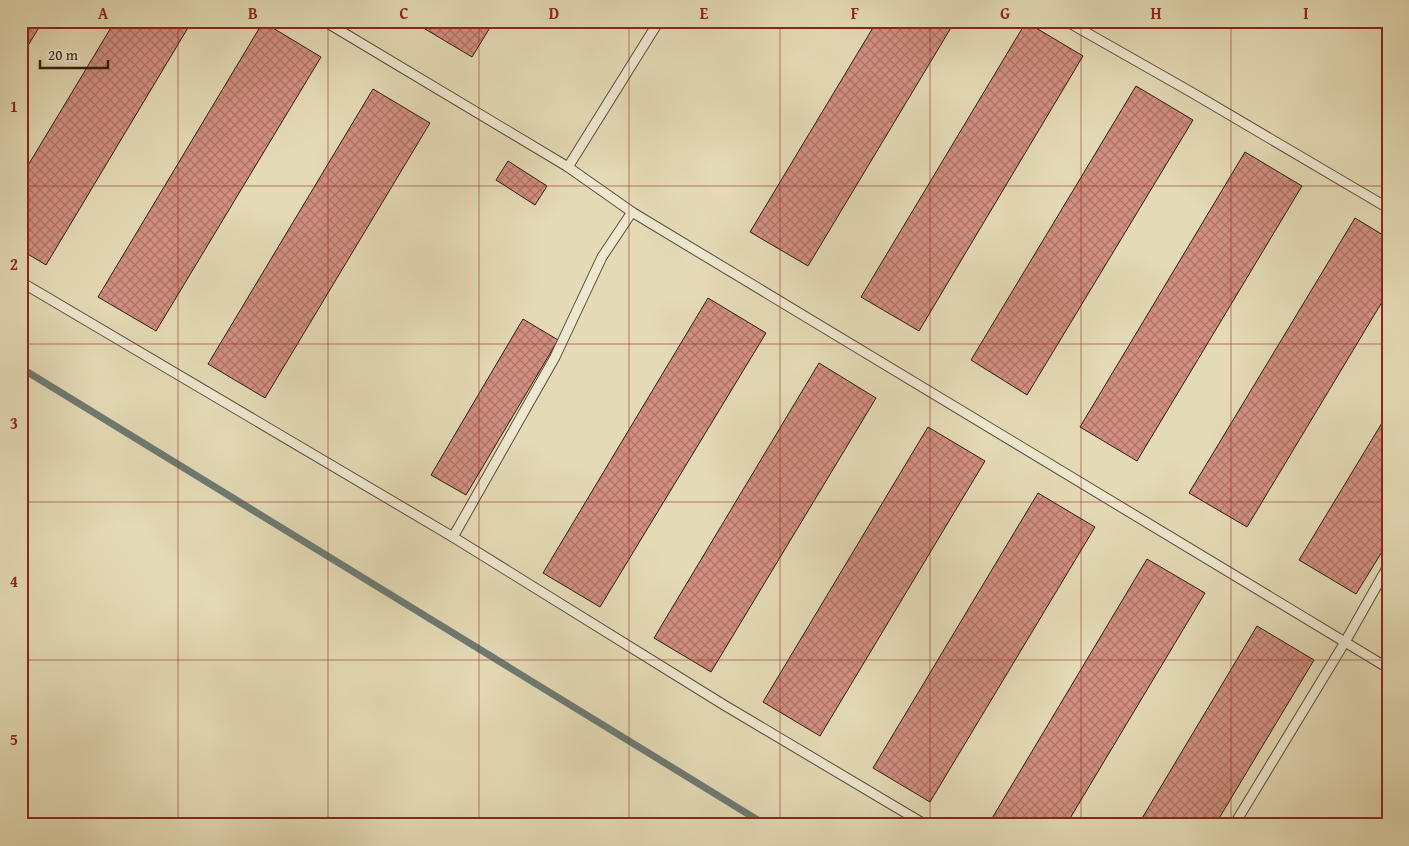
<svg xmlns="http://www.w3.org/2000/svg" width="1409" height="846" font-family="'Gentium Book Plus',serif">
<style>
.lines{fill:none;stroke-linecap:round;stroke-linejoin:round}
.stream{stroke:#6e7a73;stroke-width:7}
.building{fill:url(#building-cross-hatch);stroke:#2d1e0d}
.service-casing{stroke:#5b4d37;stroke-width:11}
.service{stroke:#ede7cf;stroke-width:9}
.grid{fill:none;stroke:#8f2418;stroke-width:1;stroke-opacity:0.55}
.neatline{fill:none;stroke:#8f2418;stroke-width:2}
.grid-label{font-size:16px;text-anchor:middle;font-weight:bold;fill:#8f2418}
</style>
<defs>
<pattern id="building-cross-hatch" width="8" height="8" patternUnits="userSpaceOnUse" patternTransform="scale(1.25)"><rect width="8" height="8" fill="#d28f81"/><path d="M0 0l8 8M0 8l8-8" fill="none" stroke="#ab7468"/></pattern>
</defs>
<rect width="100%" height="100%" fill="#e4dab5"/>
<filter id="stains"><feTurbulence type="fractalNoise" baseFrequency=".004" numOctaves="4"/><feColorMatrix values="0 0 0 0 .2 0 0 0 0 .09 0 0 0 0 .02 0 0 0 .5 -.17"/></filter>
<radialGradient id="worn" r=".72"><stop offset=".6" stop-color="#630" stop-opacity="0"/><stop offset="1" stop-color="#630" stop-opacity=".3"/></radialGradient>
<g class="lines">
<path class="stream" d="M21,368l745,457"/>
</g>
<g class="building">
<path d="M21,21h22l-22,36z"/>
<path d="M115,21h77l-146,244 -25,-15v-73z"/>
<path d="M416,21h78l-22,36 -57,-34z"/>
<path d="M877,21h78l-147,245 -58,-34z"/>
<path d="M263,22l58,35 -165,274 -58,-34z"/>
<path d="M1026,22l57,34 -164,275 -58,-34z"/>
<path d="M1136,86l57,34 -166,275 -56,-35z"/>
<path d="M373,89l57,34 -165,275 -57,-34z"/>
<path d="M1245,152l57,34 -165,275 -57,-34z"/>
<path d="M508,161l39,25 -12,19 -39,-25z"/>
<path d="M1355,218l33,20v54l-141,235 -58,-34z"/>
<path d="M708,298l58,35 -166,274 -57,-34z"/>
<path d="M523,319l35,21 -92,155 -35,-20z"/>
<path d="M819,363l57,35 -165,274 -57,-34z"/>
<path d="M1388,413v129l-32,52 -57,-34z"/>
<path d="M928,427l57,34 -165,275 -57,-34z"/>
<path d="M1038,493l57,34 -165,275 -57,-34z"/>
<path d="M1147,559l58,34 -139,232h-78z"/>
<path d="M1257,626l57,34 -99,165h-77z"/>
</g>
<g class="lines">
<g class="service-casing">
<g id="service">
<path d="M324,21l244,146 91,-146"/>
<path d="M1066,21l125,71 197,116"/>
<path d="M568,167l64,45 756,456"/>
<path d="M21,282l432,255 271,168 202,120"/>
<path d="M453,537l102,-180 47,-100 30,-45"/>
<path d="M1234,825l111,-183 43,-76"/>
</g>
</g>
<use href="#service" class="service"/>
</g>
<path class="grid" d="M178,21v804M328,21v804M479,21v804M629,21v804M780,21v804M930,21v804M1081,21v804M1231,21v804M21,186h1367M21,344h1367M21,502h1367M21,660h1367"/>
<rect width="1409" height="846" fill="none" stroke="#e4dab5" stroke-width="55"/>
<path d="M40 60v8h68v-8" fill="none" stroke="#2d1e0d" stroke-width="2.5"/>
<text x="48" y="60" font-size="15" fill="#2d1e0d" stroke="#ede7cf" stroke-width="4" paint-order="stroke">20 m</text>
<rect x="28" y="28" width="1354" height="790" class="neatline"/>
<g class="grid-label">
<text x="103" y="19">A</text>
<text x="253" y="19">B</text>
<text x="404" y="19">C</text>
<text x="554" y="19">D</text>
<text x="704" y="19">E</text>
<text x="855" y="19">F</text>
<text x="1005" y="19">G</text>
<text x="1156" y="19">H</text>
<text x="1306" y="19">I</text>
<text x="14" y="112">1</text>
<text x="14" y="270">2</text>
<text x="14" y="429">3</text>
<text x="14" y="587">4</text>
<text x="14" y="745">5</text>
</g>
<rect width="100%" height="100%" filter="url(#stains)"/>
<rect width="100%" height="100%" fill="url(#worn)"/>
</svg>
